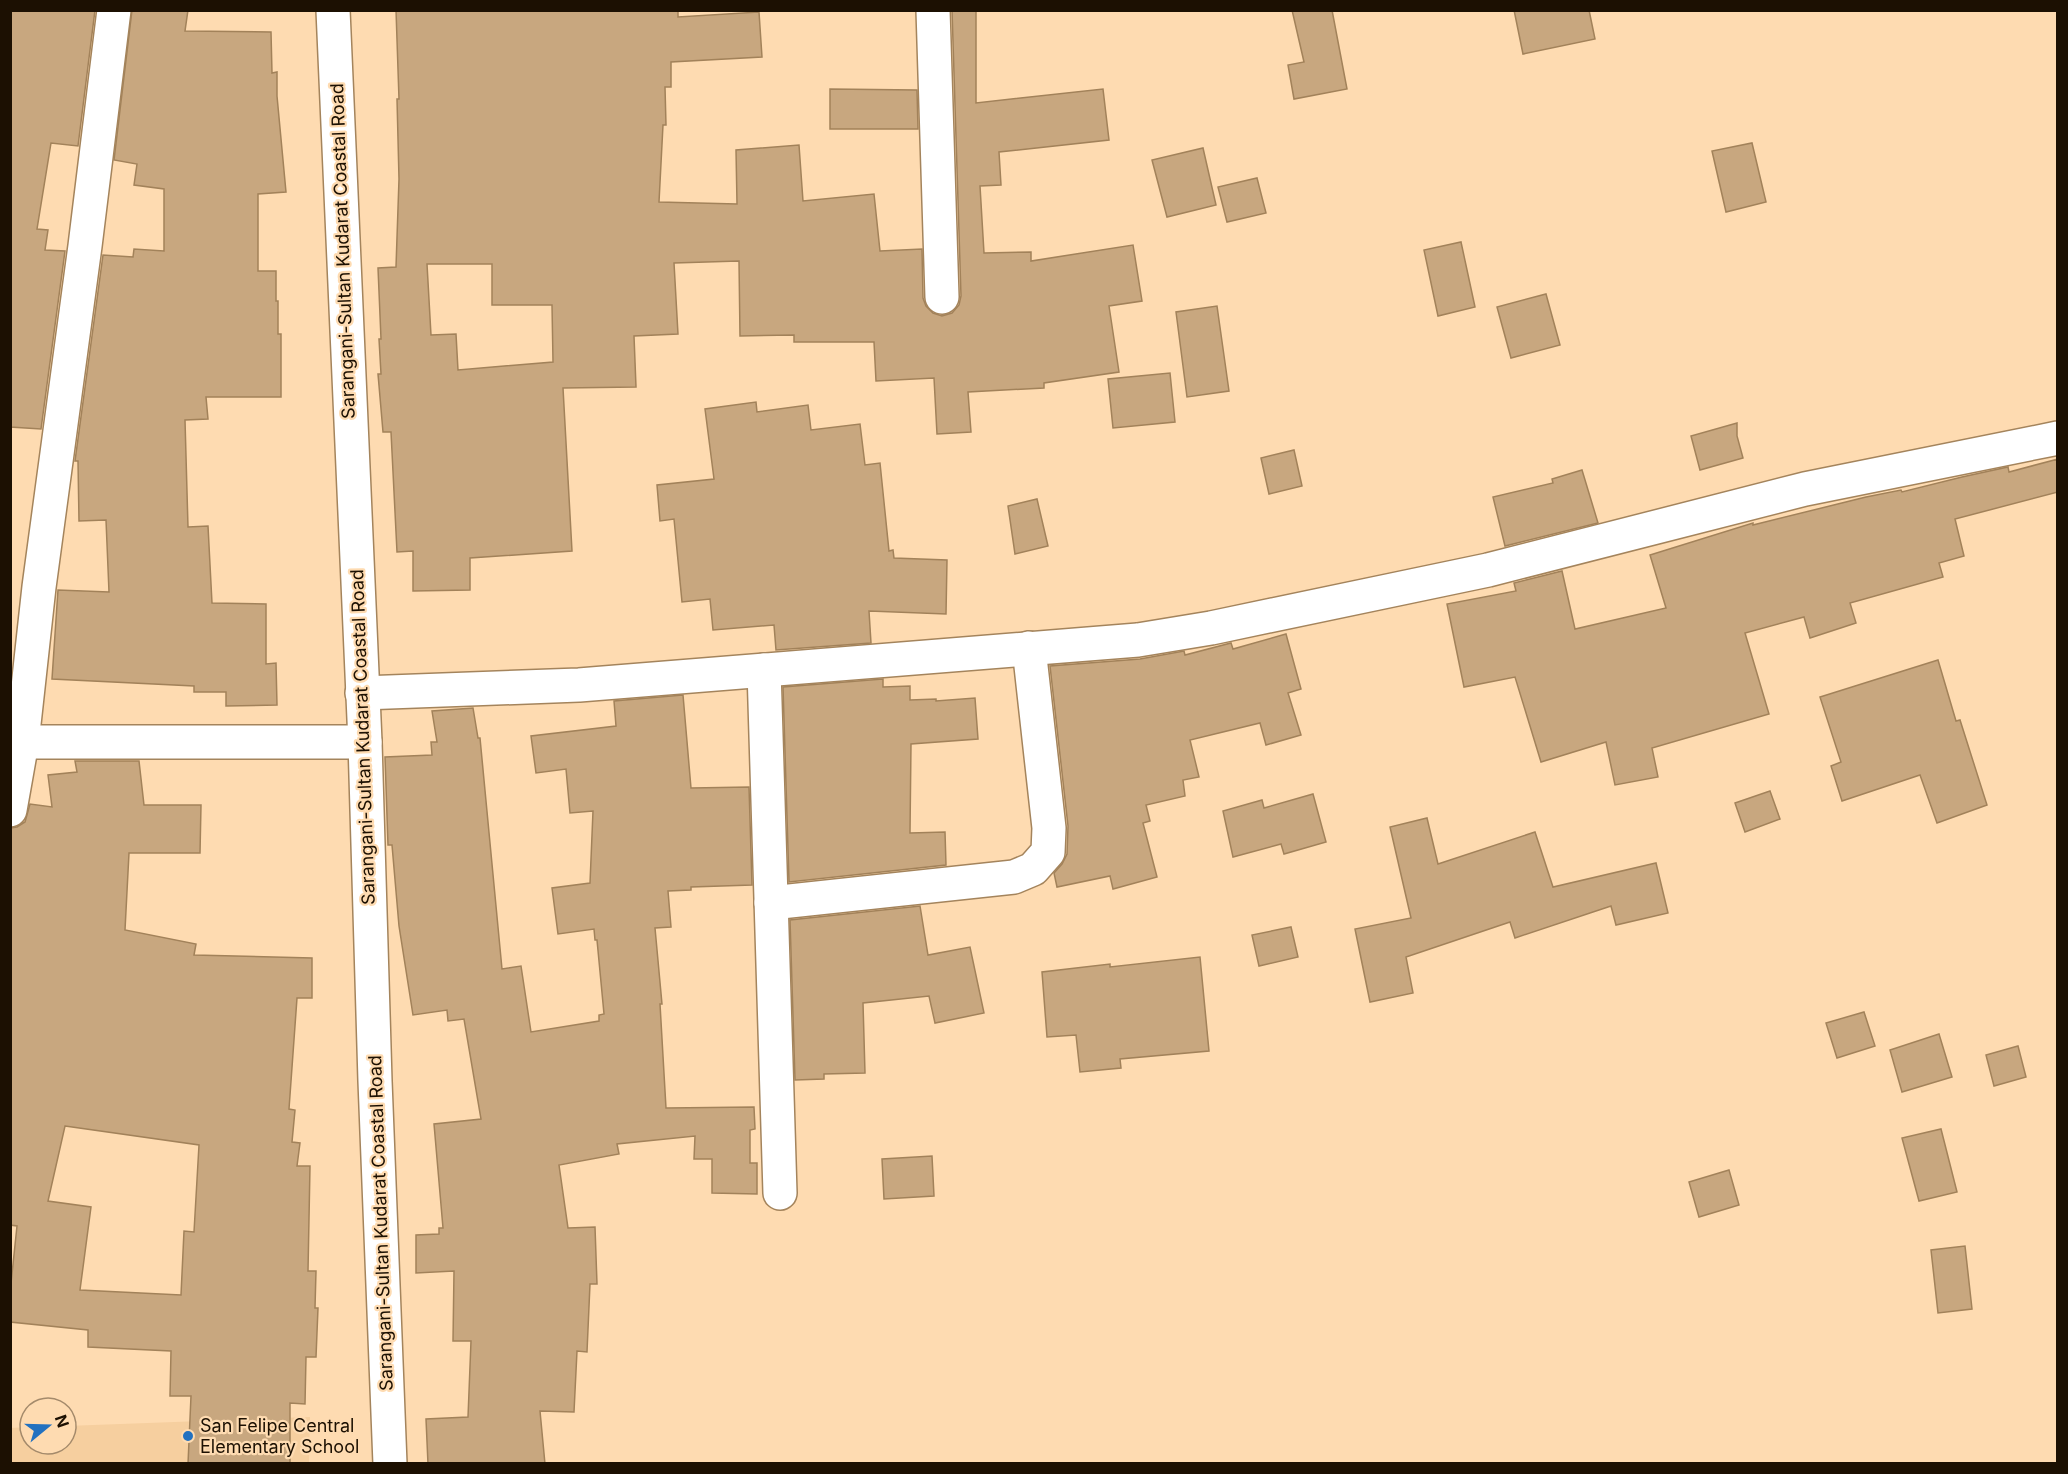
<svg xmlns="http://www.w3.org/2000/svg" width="2068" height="1474" font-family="Inter,sans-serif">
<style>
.built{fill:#f6cf9f}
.building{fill:#c8a77f;stroke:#a2825a;stroke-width:1.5;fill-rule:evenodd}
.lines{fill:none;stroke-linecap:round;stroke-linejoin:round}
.street-casing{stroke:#a4845c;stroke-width:36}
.primary-casing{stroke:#a4845c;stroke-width:36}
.street{stroke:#fff;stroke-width:33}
.primary{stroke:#fff;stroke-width:33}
.poi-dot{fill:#2271c0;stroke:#fedbb1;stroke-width:2}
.labels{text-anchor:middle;stroke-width:4.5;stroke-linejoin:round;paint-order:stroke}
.street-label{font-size:18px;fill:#1c1002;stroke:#fedbb1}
.poi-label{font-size:18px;fill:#1c1002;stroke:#fedbb1;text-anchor:start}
</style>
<rect width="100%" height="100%" fill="#fedbb1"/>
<path class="built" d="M310,1417l-1,46h-298l-1,-35 20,-1v17h36v-18z"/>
<g class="building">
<path d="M10,10h85l-17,136 -27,-3 -14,86 11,1 -3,20 20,1 -24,178 -31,-2z"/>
<path d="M132,10h56l-3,21 86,1 1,41 5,-1v24l9,96 -28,2v77h18v30h2v33h3v63h-75l2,22 -23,1 3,107 20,-1 4,77 54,1v60l10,-1 1,42 -51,1v-14h-32v-6l-142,-7 6,-89 51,2 -3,-72 -27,1 -1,-60h-3l28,-206 30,2 1,-8 30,2v-62l-30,-4 3,-21 -23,-4z"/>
<path d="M396,10h282v7l81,-5 3,45 -91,5v25h-6l1,38h-3l-4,77 78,2 -1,-54 63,-5 4,56 71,-7 6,57 42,-2 1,49 3,8 7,7 9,3 10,-3 7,-8 2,-9 -9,-286h24v93l127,-14 6,51 -110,12 2,33 -21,1 4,67 47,-1v9l102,-16 9,56 -33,5 10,66 -75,11v5l-76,4 3,40 -34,2 -3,-56 -58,3 -2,-39h-80v-7l-54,1 -1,-75 -65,2 4,71 -44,2 2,51 -73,1 9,163 -102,7v32l-57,1v-40l-16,1 -6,-120h-8l-5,-58h3l-2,-35h2l-3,-71 18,-1 3,-88 -2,-80h2zM427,264h65v41h60l1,57 -95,8 -2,-36 -25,1z"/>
<path d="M1292,10h40l15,79 -53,10 -6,-34 16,-3z"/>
<path d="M1514,10h75l6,29 -72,15z"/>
<path d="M830,89l87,1 1,39h-88z"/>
<path d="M1752,143l14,59 -40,10 -14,-61z"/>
<path d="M1203,148l13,57 -49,12 -15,-57z"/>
<path d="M1257,178l9,35 -39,9 -9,-35z"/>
<path d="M1461,242l14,65 -37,9 -14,-66z"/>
<path d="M1546,294l14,51 -49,13 -14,-51z"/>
<path d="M1217,306l12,85 -42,6 -11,-85z"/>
<path d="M1170,373l5,49 -62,6 -5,-49z"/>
<path d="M756,402l1,10 51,-7 3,25 49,-6 5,41 15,-2 9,88 4,-1 1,8 53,2 -1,54 -77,-3 2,32 -95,7 -2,-25 -61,5 -3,-31 -28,3 -8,-83 -14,2 -3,-36 57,-6 -9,-70z"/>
<path d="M1737,423v13l6,22 -43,12 -9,-34z"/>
<path d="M1294,450l8,36 -33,8 -8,-36z"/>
<path d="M2058,459v33l-103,27 9,37 -25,7 4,14 -93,26 6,20 -46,15 -6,-21 -59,16 24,81 -117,34 6,29 -43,8 -9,-43 -65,20 -26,-85 -51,10 -17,-83 69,-13 -2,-8 48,-12 13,58 91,-21 -16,-53 103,-32v2l113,-28 35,-7 1,2 60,-15 46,-10 1,5z"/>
<path d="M1582,470l16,53 -93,23 -12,-49 60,-14 -1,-4z"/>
<path d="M1037,499l11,47 -33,8 -7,-48z"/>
<path d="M1286,634l15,55 -13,4 13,42 -35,10 -6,-22 -70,17 9,37 -16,3 2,16 -39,9 4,16 -7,2 14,54 -44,12 -3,-13 -53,11 -3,-14 8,-9 5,-10 1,-28 -18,-160 90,-7 44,-8 1,4 46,-12 2,6z"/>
<path d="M1938,660l18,61 4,-1 27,85 -50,18 -17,-48 -78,26 -11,-35 10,-4 -21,-65z"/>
<path d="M883,679v8l27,-1v14l26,-1v2l39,-3 3,41 -67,5 -1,89 35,-1 1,33 -157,17 -6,-195z"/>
<path d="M683,695l8,93 58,-1 3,98 -61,2v3l-23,1 3,36 -16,1 7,76h-2l6,104 88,-1 1,22 -5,1v33h7v31l-45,-1v-34h-18l1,-23 -78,8 2,10 -60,11 9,63 27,-1 2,57h-7l-3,68 -10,-1 -3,61 -34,-1 5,53h-117l-2,-45 42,-2 3,-76h-18l1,-70 -38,2v-38l23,-1v-6h4l-9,-104 47,-5 -17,-100 -16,2 -1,-11 -34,5 -14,-89 -7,-81h-4l-3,-88 47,-2 -1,-13h6l-5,-31 41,-3 5,30h2l22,231 19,-3 10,66 68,-11v-6l5,-1 -7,-74h-2l-1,-11 -36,5 -6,-46 38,-5 3,-72 -23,2 -4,-44 -30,4 -5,-37 85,-10 -2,-25z"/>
<path d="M75,761h64l5,44h57l-1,48h-71l-4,77 71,14 -2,11 118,3v40h-15l-8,111 6,1 -3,32 8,1 -3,23h13l-2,105h8l-1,37h3l-2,49h-10l-1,47 -15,-1v61h-102l3,-68h-21l1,-45 -83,-4v-17l-78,-8v-29l7,-67 -7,-1v-397l7,-1 8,-5 5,-18 22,3 -4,-32 29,-3zM65,1126l134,19 -5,87 -10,-1 -3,64 -101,-5 11,-83 -43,-6z"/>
<path d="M1770,791l10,28 -35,13 -10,-29z"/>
<path d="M1313,794l13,48 -42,12 -3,-10 -48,13 -10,-46 39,-11 2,8z"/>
<path d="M1427,818l11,46 97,-32 18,55 103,-24 12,50 -52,12 -5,-19 -96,32 -5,-16 -104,35 7,36 -43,9 -15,-73 56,-11 -21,-91z"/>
<path d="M920,906l8,49 42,-8 14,66 -49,10 -6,-27 -66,7 2,70 -41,1v5l-29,1 -5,-160z"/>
<path d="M1291,927l7,30 -39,9 -7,-31z"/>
<path d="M1200,957l9,94 -89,8 1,9 -41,4 -4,-37 -29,2 -5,-65 68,-8v3z"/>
<path d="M1864,1012l11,34 -38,12 -11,-35z"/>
<path d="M1939,1034l13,43 -50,15 -12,-42z"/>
<path d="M2018,1046l8,31 -32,9 -8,-31z"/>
<path d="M1941,1129l16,63 -38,9 -17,-63z"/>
<path d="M932,1156l2,40 -50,3 -2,-40z"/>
<path d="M1729,1170l10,35 -40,12 -10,-35z"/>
<path d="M1965,1246l7,63 -34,4 -7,-63z"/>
</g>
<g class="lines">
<g class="street-casing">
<g id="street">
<path d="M933,10l9,287"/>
<path d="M764,670l16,523"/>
<path d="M362,693l217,-8 559,-45 73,-12 277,-58 317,-81 253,-51"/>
<path d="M22,742h343"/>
<path d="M10,810l12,-68 17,-155 46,-341 29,-236"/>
<path d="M771,903l243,-26 19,-8 15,-17 1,-24 -20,-180"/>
</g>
</g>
<g class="primary-casing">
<path id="primary" d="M333,10l32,732 10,339 15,383"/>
</g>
<use href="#street" class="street"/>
<use href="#primary" class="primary"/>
</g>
<circle class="poi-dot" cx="188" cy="1436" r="6"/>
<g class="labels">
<g class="street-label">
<text transform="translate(343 251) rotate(-92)" y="6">Sarangani-Sultan Kudarat Coastal Road</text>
<text transform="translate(363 737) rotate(-92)" y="6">Sarangani-Sultan Kudarat Coastal Road</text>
<text transform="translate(381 1223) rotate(-92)" y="6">Sarangani-Sultan Kudarat Coastal Road</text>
</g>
<g class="poi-label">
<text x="200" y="1432">San Felipe Central<tspan x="200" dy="21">Elementary School</tspan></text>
</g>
</g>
<rect width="2068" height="1474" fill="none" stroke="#1c1002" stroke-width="24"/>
<g transform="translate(48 1426) rotate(71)"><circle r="28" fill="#fedbb1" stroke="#a48a6b" stroke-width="1.5"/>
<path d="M0-4.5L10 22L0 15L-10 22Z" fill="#2271c0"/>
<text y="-9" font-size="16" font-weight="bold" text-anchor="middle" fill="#1c1002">N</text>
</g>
</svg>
